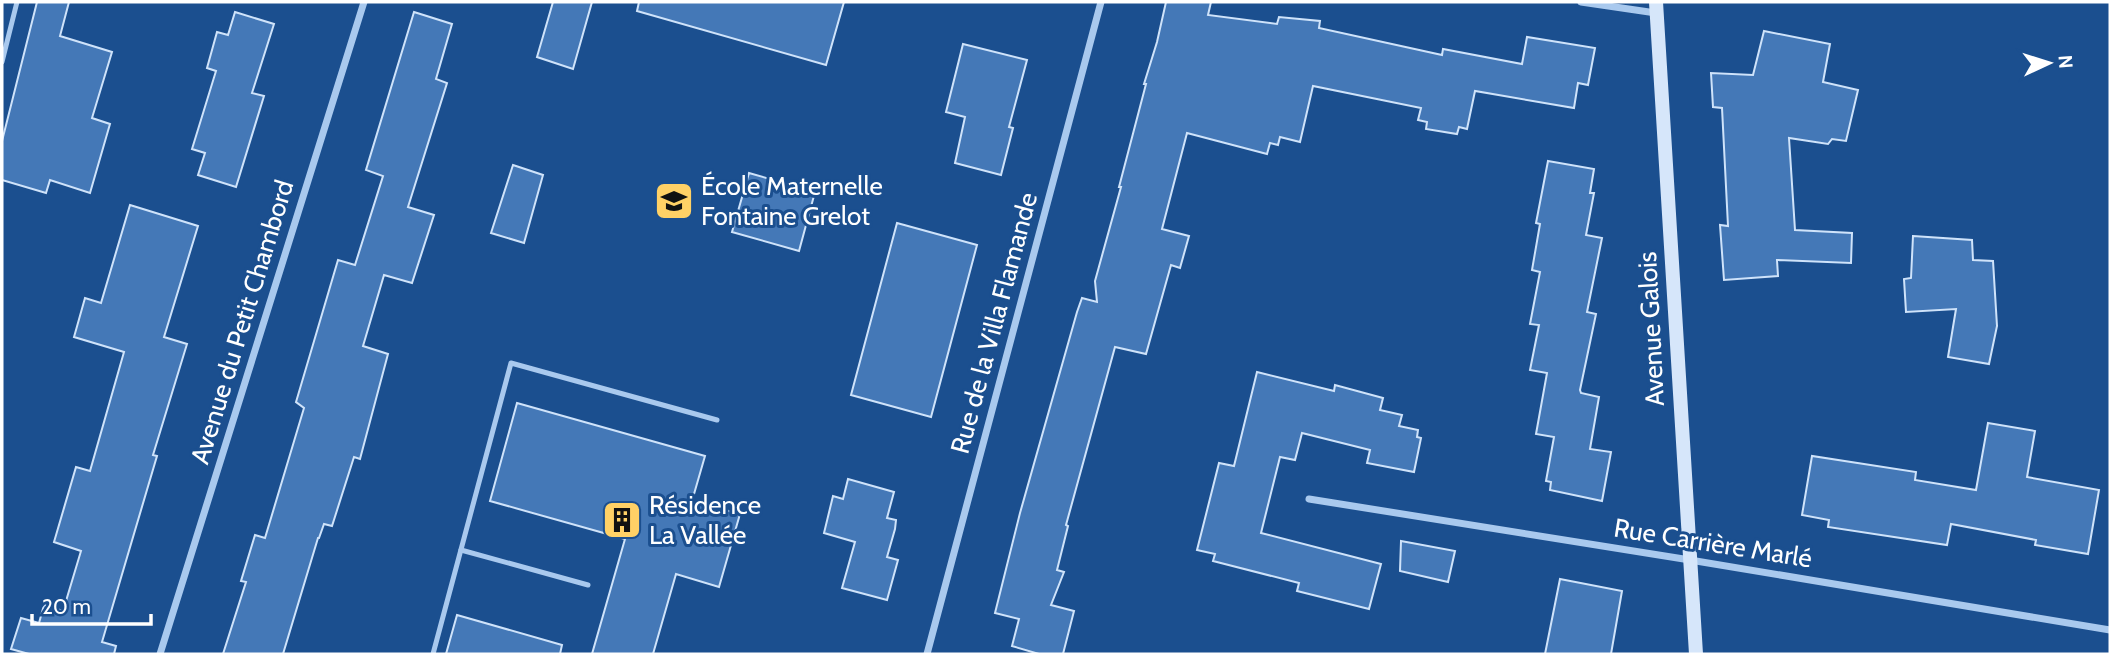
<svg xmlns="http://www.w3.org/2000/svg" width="2112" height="656" font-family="Cabin,sans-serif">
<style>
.building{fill:#4478b7;stroke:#cfe3fa;stroke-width:2}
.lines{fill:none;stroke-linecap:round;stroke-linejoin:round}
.lane{stroke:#a9c9ee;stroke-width:5}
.street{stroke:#a9c9ee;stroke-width:7}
.secondary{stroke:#d6e6fa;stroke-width:14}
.labels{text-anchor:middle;stroke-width:6;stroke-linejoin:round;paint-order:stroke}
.poi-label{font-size:26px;fill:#fff;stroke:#1b4f8f;text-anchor:start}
.street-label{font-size:26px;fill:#fff;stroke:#1b4f8f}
</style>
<rect width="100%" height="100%" fill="#1b4f8f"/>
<g class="building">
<path d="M37,2h32l-9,34 52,16 -20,66 18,6 -20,69 -40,-13 -4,13 -44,-13v-39z"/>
<path d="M553,2h39l-19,67 -36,-12z"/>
<path d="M639,2h205l-18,63 -189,-54z"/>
<path d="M1166,2h45l-3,13 69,9 2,-7 41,4 -1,7 123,27 1,-6 79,15 5,-27 68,11 -7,37 -10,-2 -4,25 -99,-17 -8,38 -8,-2 -2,7 -31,-5 1,-7 -9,-2 3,-12 -108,-22 -13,56 -20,-5 -2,8 -8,-2 -3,11 -80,-21 -25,96 27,7 -9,32 -9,-3 -25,89 -31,-7 -49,178 2,1 -11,44 7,2 -13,33 23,6 -11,43h-24l-27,-8 7,-27 -24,-6 25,-100 57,-201 5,-14 15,4 -2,-21 26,-94h-2l27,-103h-2l13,-42z"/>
<path d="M235,12l39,12 -22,69 12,3 -28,91 -38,-12 7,-22 -13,-4 24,-78 -9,-3 10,-36 11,3z"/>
<path d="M414,12l38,12 -16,55 11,4 -39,124 26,8 -22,68 -28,-8 -21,71 25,8 -28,105 -6,-2 -22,69 -8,-2 -5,14h-1l-35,116h-60l23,-72 -5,-1 14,-46 10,3 39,-130 -8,-6 42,-142 17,5 28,-89 -17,-6z"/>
<path d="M1764,31l66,13 -7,38 35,8 -12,51 -14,-2 -4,5 -39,-6 6,92 57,3 -1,30 -74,-3 1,16 -54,4 -4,-55 8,1 -6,-118 -9,-1 -2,-34 42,2z"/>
<path d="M963,44l64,16 -18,67 4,1 -12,47 -46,-12 10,-46 -19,-5z"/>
<path d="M1548,161l46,8 -4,24h4l-8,42 16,3 -15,74 9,2 -16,76 1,3 18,4 -9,52 21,3 -9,49 -52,-11 1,-8 -5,-1 8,-44 -18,-3 11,-61 -17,-3 9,-45 -9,-1 10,-52 -8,-2 8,-46 -4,-1z"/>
<path d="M513,165l30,10 -19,68 -33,-10z"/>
<path d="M749,173l66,19 -16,59 -67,-19z"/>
<path d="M130,205l68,21 -34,111 23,7 -34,111 4,1 -55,186 14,4 -2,8h-85l-18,-5 10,-31 18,5 5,-18 19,6 18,-60 -27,-9 22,-75 14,4 34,-119 -50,-15 11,-39 16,5z"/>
<path d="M897,223l80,22 -46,172 -80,-22z"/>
<path d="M1913,236l59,4 1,20 20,1 4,65 -8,38 -41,-7 8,-48 -50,3 -2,-33 7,-1z"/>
<path d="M1257,372l77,19 1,-6 48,13 -3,12 22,5 -3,11 19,4 -1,7 4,1 -7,34 -47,-9 3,-13 -68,-17 -7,27 -15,-3 -19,76 120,31 -12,45 -72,-18 2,-8 -86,-22 2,-7 -18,-4 22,-87 15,3z"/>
<path d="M517,403l188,53 -13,45 48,13 -21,73 -43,-13 -23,80h-61l33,-115 -135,-38z"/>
<path d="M1988,423l47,8 -8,46 72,13 -11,64 -53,-9 1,-5 -85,-16 -4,21 -119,-18 1,-7 -27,-5 10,-59 104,16 -1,8 61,10z"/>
<path d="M848,479l46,13 -7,26 9,2 -1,9 -8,28 11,3 -11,40 -45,-12 13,-46 -31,-9 9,-37 10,3z"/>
<path d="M1401,541l54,10 -7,31 -48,-11z"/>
<path d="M1560,579l62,12 -11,63h-66z"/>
<path d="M457,615l105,30 -2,9h-114z"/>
</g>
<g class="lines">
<g class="lane">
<path d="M2,62l15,-60"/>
<path d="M461,550l127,35"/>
<path d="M433,654l78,-291 206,57"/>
</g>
<g class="street">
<path d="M1581,2l75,11"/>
<path d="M1309,499l381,61 420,70"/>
<path d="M160,654l204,-652"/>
<path d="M927,654l174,-652"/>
</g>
<path class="secondary" d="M1656,2l40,652"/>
</g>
<defs>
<g id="school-square" transform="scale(2.0125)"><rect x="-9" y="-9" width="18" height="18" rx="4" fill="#ffd166" stroke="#1b4f8f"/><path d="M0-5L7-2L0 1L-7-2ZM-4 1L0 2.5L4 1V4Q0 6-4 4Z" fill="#111"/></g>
<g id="building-square" transform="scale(2.0125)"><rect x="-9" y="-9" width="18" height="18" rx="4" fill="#ffd166" stroke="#1b4f8f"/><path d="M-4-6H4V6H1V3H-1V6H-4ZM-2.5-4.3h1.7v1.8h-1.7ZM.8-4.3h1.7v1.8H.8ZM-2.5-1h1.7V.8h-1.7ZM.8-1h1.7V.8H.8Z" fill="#111"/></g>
</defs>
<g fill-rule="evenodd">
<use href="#school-square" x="674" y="201"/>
<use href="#building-square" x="622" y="520"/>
</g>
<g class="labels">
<g class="poi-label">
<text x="701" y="195">École Maternelle<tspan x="701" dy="30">Fontaine Grelot</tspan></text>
<text x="649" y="514">Résidence<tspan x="649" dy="30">La Vallée</tspan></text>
</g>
<g class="street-label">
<text transform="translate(242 322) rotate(-73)" y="9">Avenue du Petit Chambord</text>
<text transform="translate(994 323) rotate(-75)" y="9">Rue de la Villa Flamande</text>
<text transform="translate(1651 329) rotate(-93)" y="9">Avenue Galois</text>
<text transform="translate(1713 543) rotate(9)" y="9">Rue Carrière Marlé</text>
</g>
</g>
<rect width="2112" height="656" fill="none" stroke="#ffffff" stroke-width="7"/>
<g transform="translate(2049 63) rotate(86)" stroke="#1b4f8f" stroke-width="5" paint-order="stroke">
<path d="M0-5L12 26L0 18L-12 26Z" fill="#ffffff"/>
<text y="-10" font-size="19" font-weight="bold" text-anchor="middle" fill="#ffffff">N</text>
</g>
<path d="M32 614v10h119v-10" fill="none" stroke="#ffffff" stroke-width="3.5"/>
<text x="42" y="614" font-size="21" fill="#ffffff" stroke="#1b4f8f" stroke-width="5" paint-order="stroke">20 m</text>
</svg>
